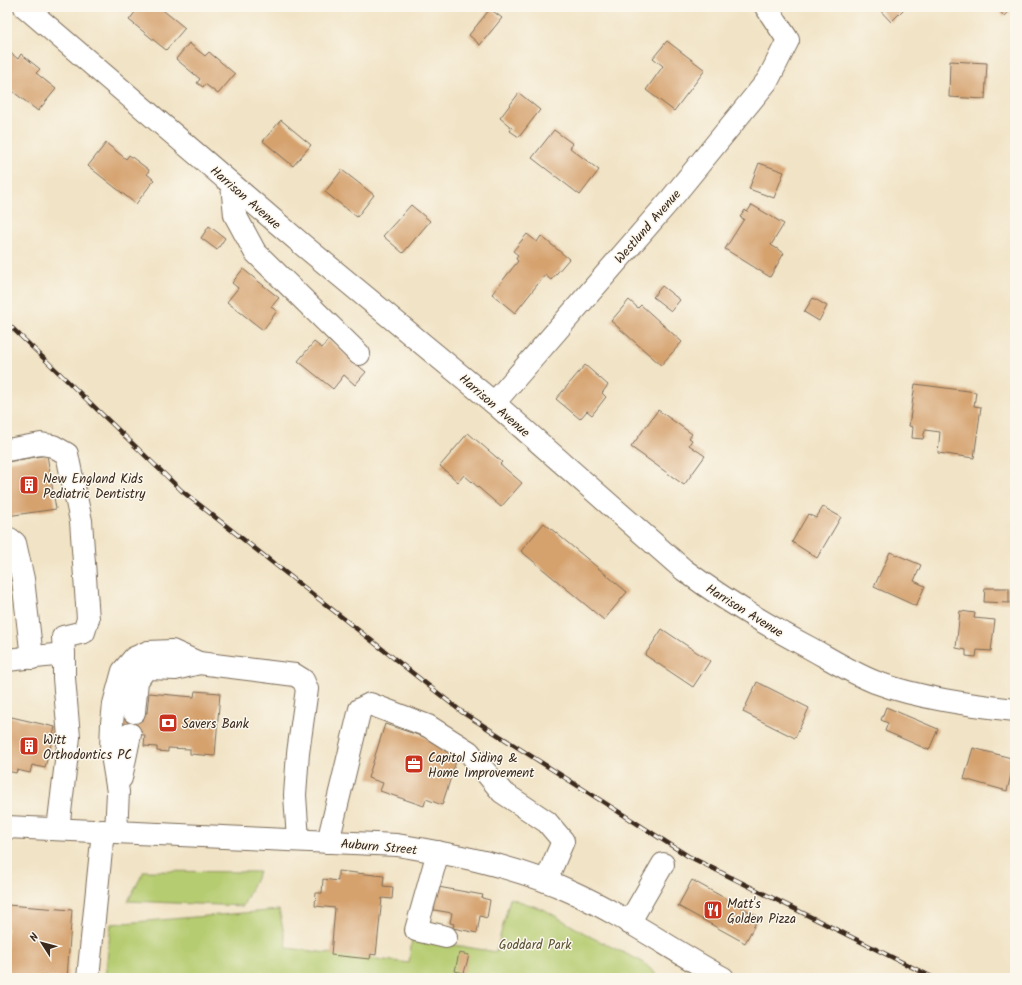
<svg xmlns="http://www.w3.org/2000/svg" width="1022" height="985" font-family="Kalam,sans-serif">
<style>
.green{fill:#b6cc71;stroke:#787b48}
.building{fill:#d5a26e}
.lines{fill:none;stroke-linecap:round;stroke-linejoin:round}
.minor-casing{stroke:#7b6b58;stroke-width:24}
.minor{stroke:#fff;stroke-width:22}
.rail-casing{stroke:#3b2a1e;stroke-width:4.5}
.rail{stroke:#fbf7ec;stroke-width:3;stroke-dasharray:9;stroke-linecap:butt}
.labels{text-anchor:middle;stroke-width:3;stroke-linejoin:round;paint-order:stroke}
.street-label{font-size:13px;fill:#3b2a1e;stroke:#fbf7ec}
.poi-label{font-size:13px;fill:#3b2a1e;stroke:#fbf7ec;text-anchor:start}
.park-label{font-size:13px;fill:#5a5233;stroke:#fbf7ec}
</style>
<rect width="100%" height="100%" fill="#fbf7ec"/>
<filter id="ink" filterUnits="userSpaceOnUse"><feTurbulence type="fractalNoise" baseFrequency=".025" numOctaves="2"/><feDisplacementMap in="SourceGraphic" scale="8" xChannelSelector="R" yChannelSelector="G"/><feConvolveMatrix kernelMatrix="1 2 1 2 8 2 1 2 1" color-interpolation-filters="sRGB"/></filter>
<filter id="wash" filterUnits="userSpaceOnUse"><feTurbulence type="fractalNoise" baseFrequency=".012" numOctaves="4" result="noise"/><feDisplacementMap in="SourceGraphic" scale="16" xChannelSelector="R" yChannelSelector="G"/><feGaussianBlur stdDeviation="0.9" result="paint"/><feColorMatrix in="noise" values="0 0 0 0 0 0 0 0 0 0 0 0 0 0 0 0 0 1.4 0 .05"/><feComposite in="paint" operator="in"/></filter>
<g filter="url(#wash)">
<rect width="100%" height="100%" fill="#f1e3c5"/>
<g class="green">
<path d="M144,871l115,1 -16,34 -115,-5z"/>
<path d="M510,898l35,12 46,27 52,25 17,16h-555l6,-54 168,-14 8,38 122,15 3,-25 84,14z"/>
</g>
<g id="blocks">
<g class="building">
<path d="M139,7h20l26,21 -19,22 -37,-30z"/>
<path d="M877,7h29l-15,15z"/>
<path d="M996,7h18l-10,9z"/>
<path d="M490,9l12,9 -22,27 -11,-10z"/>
<path d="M667,41l38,29 -31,41 -28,-21 17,-24 -10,-8z"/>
<path d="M189,43l16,13 4,-4 26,22 -17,20 -13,-10 -2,3 -6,-4 3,-4 -24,-20z"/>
<path d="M7,50l11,9 3,-5 19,15 -4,4 20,16 -18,22 -31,-24z"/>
<path d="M950,61l37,2 -2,36 -36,-2z"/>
<path d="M519,93l21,17 -21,27 -9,-6 2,-3 -12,-10z"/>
<path d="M281,120l30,25 -18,21 -30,-25z"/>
<path d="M554,130l19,14 -3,4 29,22 -19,25 -48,-37z"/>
<path d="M106,143l20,16 3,-4 20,15 -2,4 7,6 -18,24 -48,-38z"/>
<path d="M759,163l25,9 -10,26 -25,-9z"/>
<path d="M342,170l32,25 -17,22 -32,-25z"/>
<path d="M411,205l19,16 -27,32 -20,-17z"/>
<path d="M752,205l32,19 -13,21 13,8 -14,24 -45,-28 19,-30 -4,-2 5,-7 2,2z"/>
<path d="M209,226l16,12 -8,12 -16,-12z"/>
<path d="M527,234l10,8 4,-6 28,23 -18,21 -6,-5 -30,38 -23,-19 26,-33 -2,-2 2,-4 -5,-4z"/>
<path d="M243,269l36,29 -8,9 6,4 -14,19 -36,-28 11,-14 -6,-5z"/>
<path d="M662,286l18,14 -9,11 -18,-14z"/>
<path d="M813,298l14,8 -8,15 -15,-9z"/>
<path d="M629,300l9,8 3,-3 41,37 -21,23 -50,-44z"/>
<path d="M328,340l38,32 -11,13 -11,-10 -11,14 -35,-28 16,-19 8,6z"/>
<path d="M585,365l23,20 -6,8 4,4 -14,18 -5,-4 -7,8 -24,-20z"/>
<path d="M915,384l61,8 -2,14 7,1 -7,51 -36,-5 2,-21 -15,-2 -2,9 -11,-1 1,-11 -4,-1z"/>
<path d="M658,410l34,24 -3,4 3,2 -3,5 16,11 -21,29 -53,-38z"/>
<path d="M468,433l34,29 -2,2 22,19 -21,24 -37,-32 -6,7 -18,-16z"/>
<path d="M47,455l9,54 -49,7v-54z"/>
<path d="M823,507l18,10 -24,41 -25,-16 16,-28 8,4z"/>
<path d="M544,523l83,69 -23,28 -83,-69z"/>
<path d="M890,552l31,13 -7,16 11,5 -9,20 -42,-19z"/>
<path d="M985,588h24v15l-25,-1z"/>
<path d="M960,611l15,2 -1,5 21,2 -4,31 -14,-1 -1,7 -10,-1v-6l-10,-2z"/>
<path d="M662,629l48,32 -17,26 -48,-32z"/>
<path d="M757,682l52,26 -14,30 -52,-26z"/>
<path d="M195,691l25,2 -5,63 -25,-2v-5l-22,-1v4l-11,-1v-4l-13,-1 1,-11 -26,-2 2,-22 26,2 2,-20 45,4z"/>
<path d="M886,707l52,22 -9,21 -44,-19 3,-8 -7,-3z"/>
<path d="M7,716l48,11 -10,41 -13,-3 -2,8 -13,-3 -1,3 -9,-2z"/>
<path d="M385,724l75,25 -18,56 -16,-6 -2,7 -44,-15 3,-8 -15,-5z"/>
<path d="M973,748l42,11 -8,32 -43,-12z"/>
<path d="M338,871l46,5 -1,10 10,1 -1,12 -10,-1 -6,57 -5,-1 -1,5 -39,-4 4,-47 -20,-2 1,-13h6l1,-14 15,2z"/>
<path d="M692,880l67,37 -14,26 -67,-37z"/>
<path d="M438,887l45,8 -1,3 8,2 -3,18 -7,-2 -3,17 -24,-5 1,-4 -4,-1 2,-10 -18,-3z"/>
<path d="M7,905l65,5 -5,68h-60z"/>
<path d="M459,953l10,2 -5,18 -9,-2z"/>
</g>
</g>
</g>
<g filter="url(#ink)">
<use href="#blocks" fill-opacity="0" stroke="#7b6b58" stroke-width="1"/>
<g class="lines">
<g class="minor-casing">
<g id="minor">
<path d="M25,7l279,239 190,157 190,167c39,29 81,54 124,77 22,12 44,26 67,35 43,16 95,23 140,28"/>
<path d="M232,185l3,30 20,37 104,102"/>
<path d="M494,403l177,-204 97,-119 20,-40 -22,-33"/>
<path d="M7,450l34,-6 12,2 14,8 14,67 7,98 -4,13 -21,5 1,17"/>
<path d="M7,540l3,-1 5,4 8,36 9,79"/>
<path d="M7,660l57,-6v24l5,59 -11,92"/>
<path d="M134,712l3,-31 7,-10 5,-3 26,1 24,-6"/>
<path d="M121,778l9,-44"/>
<path d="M7,827l390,18c60,10 119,21 175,47 53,24 100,58 151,86"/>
<path d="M116,832l2,-40 -7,-43 1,-26 2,-19 9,-33 11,-13 14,-6 24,-1 27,12 96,12 8,5 4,9 -9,64 -3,42 3,45"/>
<path d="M328,842l32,-133 10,-5 58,22 41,26 33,40 45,30 16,19 -17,40"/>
<path d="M438,852l-22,78 30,7"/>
<path d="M629,923l34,-59"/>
<path d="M88,978l15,-147"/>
</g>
</g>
<use href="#minor" class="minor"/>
<g class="rail-casing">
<path id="rail" d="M7,323l175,168 280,221 226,144 246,122"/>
</g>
<use href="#rail" class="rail"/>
</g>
</g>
<defs>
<g id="building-square" transform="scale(1)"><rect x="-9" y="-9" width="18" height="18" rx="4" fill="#c8321e" stroke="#fbf7ec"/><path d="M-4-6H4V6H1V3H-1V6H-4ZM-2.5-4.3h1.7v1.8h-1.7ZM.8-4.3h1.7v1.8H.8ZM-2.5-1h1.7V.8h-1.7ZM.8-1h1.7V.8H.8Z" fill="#fff"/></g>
<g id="bank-square" transform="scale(1)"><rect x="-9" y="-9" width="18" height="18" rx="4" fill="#c8321e" stroke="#fbf7ec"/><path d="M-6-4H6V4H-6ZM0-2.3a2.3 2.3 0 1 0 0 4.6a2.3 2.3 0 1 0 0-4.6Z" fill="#fff"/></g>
<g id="office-square" transform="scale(1)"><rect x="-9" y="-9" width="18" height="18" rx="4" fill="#c8321e" stroke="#fbf7ec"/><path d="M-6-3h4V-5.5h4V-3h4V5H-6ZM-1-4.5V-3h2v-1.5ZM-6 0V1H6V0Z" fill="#fff"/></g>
<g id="restaurant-square" transform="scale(1)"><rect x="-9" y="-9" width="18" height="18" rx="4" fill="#c8321e" stroke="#fbf7ec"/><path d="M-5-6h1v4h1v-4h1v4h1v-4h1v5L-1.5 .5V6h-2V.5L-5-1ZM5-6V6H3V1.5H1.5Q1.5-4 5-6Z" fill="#fff"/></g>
</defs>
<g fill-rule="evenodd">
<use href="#building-square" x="29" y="485"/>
<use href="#bank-square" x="168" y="723"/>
<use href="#building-square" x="29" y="746"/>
<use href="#office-square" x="414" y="764"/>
<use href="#restaurant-square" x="713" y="910"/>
</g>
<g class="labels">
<g class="street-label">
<text transform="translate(246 197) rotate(41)" y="5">Harrison Avenue</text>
<text transform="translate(647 226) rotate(-49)" y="5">Westlund Avenue</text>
<text transform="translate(495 405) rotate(41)" y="5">Harrison Avenue</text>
<text transform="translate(745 610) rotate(32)" y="5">Harrison Avenue</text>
<text transform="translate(379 846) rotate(5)" y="5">Auburn Street</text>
</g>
<g class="poi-label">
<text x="43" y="483">New England Kids<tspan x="43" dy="15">Pediatric Dentistry</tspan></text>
<text x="182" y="728">Savers Bank</text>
<text x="43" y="744">Witt<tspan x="43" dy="15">Orthodontics PC</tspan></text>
<text x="428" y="762">Capitol Siding &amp;<tspan x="428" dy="15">Home Improvement</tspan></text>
<text x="727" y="908">Matt's<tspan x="727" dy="15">Golden Pizza</tspan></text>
</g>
<g class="park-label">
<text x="535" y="949">Goddard Park</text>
</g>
</g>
<rect width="1022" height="985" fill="none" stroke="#fbf7ec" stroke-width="24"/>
<g transform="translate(42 943) rotate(306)" stroke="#fbf7ec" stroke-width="3" paint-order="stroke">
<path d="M0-3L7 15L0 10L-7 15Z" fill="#3b2a1e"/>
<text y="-6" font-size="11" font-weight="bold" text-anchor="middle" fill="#3b2a1e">N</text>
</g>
</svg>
